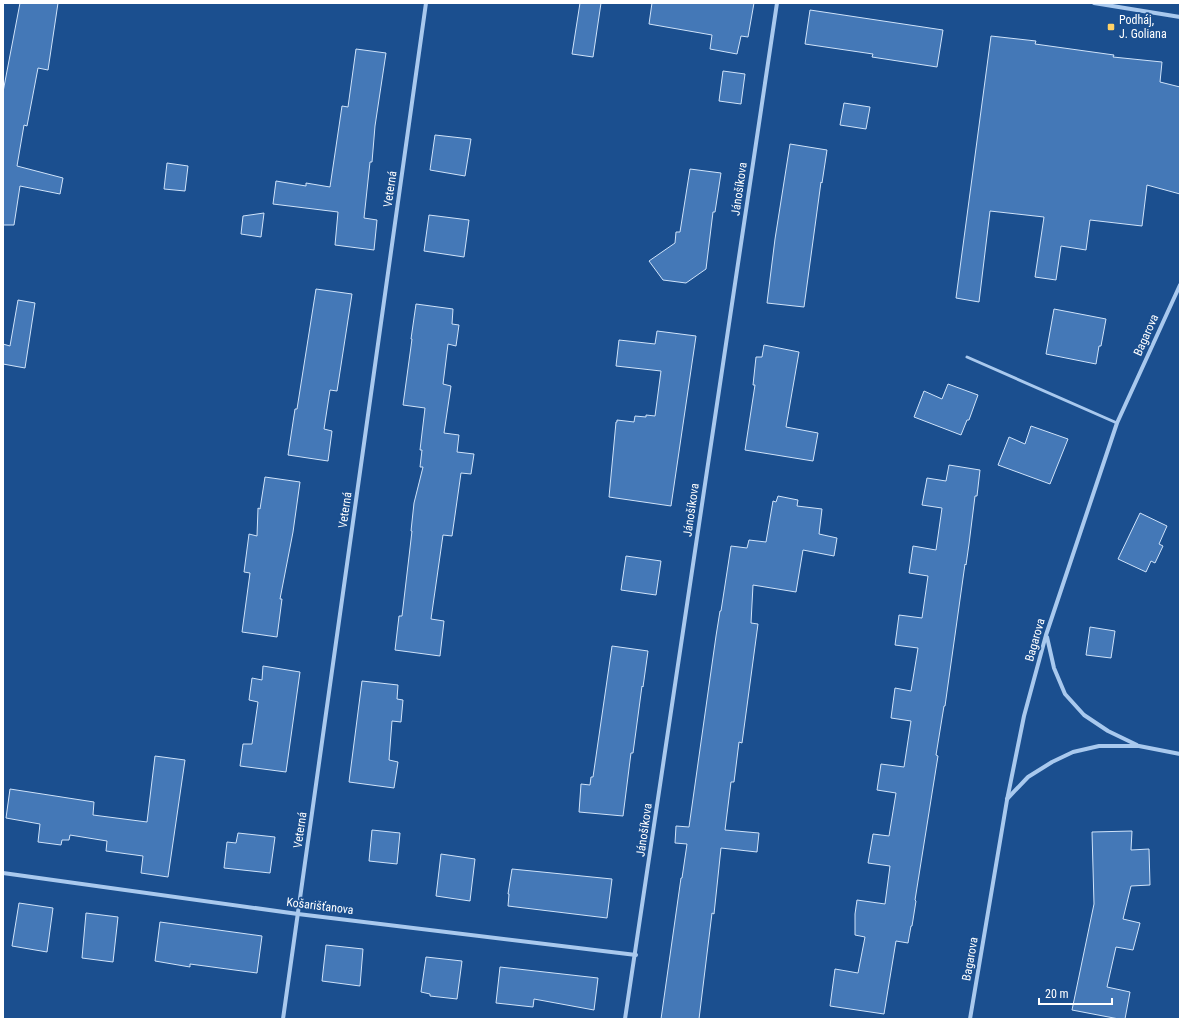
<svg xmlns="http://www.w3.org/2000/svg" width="1183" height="1022" font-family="'Roboto Condensed',sans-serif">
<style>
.building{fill:#4478b7;stroke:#cfe3fa}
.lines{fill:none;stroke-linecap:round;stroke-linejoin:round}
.service{stroke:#a9c9ee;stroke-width:3}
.minor{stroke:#a9c9ee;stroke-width:4}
.poi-dot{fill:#ffd166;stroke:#1b4f8f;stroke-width:1.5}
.labels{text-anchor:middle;stroke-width:3.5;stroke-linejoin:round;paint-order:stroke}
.poi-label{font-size:12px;fill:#fff;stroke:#1b4f8f;text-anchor:start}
.street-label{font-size:12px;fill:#fff;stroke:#1b4f8f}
</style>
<rect width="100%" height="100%" fill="#1b4f8f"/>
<g class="building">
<path d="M20,3h38l-10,67 -10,-2 -11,58 -3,-1 -7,41 46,12 -3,16 -40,-8 -6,39h-11v-133z"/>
<path d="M580,3h21l-8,54 -21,-3z"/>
<path d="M652,3h102l-6,34 -7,-1 -4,18 -27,-5 2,-14 -63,-11z"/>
<path d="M810,10l133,20 -6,37 -65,-10 1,-3 -68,-10z"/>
<path d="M991,36l45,5 -1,3 79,11 -1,2 49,5 -2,20 20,5v107l-33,-9 -5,41 -52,-6 -4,30 -25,-4 -5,34 -21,-3 9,-60 -54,-6 -11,91 -23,-4z"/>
<path d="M356,49l30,4 -11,73 -3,36h-2l-6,56 13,2 -3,30 -39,-5 3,-33 -65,-8 3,-23 30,5v-3l24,4 12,-81 6,1z"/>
<path d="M723,71l22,3 -4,30 -22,-3z"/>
<path d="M844,103l26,4 -4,22 -26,-4z"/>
<path d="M435,135l36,4 -6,37 -35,-6z"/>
<path d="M790,144l37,6 -5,33 -1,-1 -17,125 -37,-4 8,-64z"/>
<path d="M167,163l21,3 -3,25 -21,-2z"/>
<path d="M690,169l31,4 -6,39h-2l-7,57 -20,14 -23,-3 -14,-19 26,-18 1,-11h4z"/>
<path d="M264,213l-3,24 -20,-3 2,-18z"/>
<path d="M429,215l40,5 -5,37 -40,-6z"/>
<path d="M316,289l36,5 -15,97 -7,-1 -6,39 8,2 -4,30 -40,-6 7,-46h2z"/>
<path d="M18,300l17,3 -10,65 -22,-4v-20l7,2z"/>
<path d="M416,304l37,5 -1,15 7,1 -3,21 -8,-2 -5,40 8,2 -7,47 15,2 -2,17 17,2 -3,20 -10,-1 -9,63 -9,-1 -12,84 13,2 -4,35 -45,-6 4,-34h3l10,-85h-1l3,-28 9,-36h-3l2,-17h-2l5,-42 -22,-3 9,-66h-1z"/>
<path d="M1054,309l52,10 -5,27h-2l-3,18 -50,-10z"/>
<path d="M657,331l39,5 -25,170 -62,-9 7,-75h1v-2l17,2 1,-6 11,1v-2l9,1 6,-45 -45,-5 3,-26 36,4z"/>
<path d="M764,345l35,7 -13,75 32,6 -5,28 -68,-11 10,-65h-2l3,-28h6z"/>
<path d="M948,384l30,11 -9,25h-2l-6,15 -47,-18 10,-26 18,8z"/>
<path d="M1031,426l37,13 -18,45 -52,-19 11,-28 16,7z"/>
<path d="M949,465l31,5 -3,26h-2l-6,48 -3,21 -1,-1 -20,142h-1l-8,49 2,1 -23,144 1,1 -4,25h-1l-3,17 -12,-2 -12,73 -54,-8 5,-37 23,4 7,-36 -10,-2v-21l2,-14 28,4 5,-38 -22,-3 5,-29 16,2 7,-43 -19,-3 4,-26 23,3 7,-46 -20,-3 4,-30 16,3 7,-43 -23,-3 4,-30 23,3 6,-42 -19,-3 4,-27 23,4 6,-42 -20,-3 5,-27 19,3z"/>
<path d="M265,477l35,5 -7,50 -13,67h2l-5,38 -35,-5 8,-59 -6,-1 5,-38 8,2 1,-28 2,1z"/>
<path d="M778,496l20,4 -1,6 25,3 -3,25 18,4 -3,18 -31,-6 -7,42 -43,-7 -2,38 7,1 -16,119 -3,-1 -5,40h-3l-6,48 34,3 -2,19 -36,-4 -7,66 -2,-1 -13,106h-38l20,-141h1l5,-34 -12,-1 1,-17 13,1 27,-191 4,-25h1l10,-65 16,2 2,-8 17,2 7,-41 3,1z"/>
<path d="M1140,513l27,13 -8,18 4,2 -8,17 -4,-2 -5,11 -28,-13z"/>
<path d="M626,556l35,5 -5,34 -35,-5z"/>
<path d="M1090,627l25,4 -4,27 -25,-3z"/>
<path d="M612,646l36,5 -5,36 -1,-1 -9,67h-2l-8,63 -44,-4 2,-28 9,1 1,-8h2z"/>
<path d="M263,666l37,6 -14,100 -46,-6 3,-22h9l6,-42 -9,-2 3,-22 10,2z"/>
<path d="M362,681l36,4 -1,14 6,1 -2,22 -9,-1 -3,39 9,2 -4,26 -45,-6z"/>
<path d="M155,756l30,4 -17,117 -27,-4 2,-17 -37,-5 1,-10 -37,-6 -1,5h-7l-1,5 -23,-3 2,-18 -34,-6 4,-29 84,13 -1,13 54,7z"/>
<path d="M372,830l28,3 -3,31 -28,-3z"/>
<path d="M1132,831l-1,19 18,-1 1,36 -19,1 -8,33 17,4 -7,27 -17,-3 -9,40 23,5 -5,27h-6l-47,-9 22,-106 -2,-72z"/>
<path d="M238,833l37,4 -5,36 -46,-5 3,-26 9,1z"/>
<path d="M441,854l34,5 -5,42 -34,-5z"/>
<path d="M512,869l100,10 -5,39 -99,-12 1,-12h-1z"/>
<path d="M19,903l34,5 -6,44 -35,-6z"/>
<path d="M86,913l32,4 -5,45 -31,-4z"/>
<path d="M160,922l102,14 -5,37 -67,-9v3l-35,-6z"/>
<path d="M326,945l37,4 -3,37 -38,-5z"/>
<path d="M426,957l36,4 -5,38 -27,-3v-2l-9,-2z"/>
<path d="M500,967l98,11 -4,32 -60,-11 -1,8 -37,-4z"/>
</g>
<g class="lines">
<path class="service" d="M967,357l150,66"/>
<g class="minor">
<path d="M1094,3l86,14"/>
<path d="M1047,637l7,31 11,26 19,21 24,16 29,14"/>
<path d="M1007,799l21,-22 24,-15 21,-10 26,-6h40l41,8"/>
<path d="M3,873l295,41 338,41"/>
<path d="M283,1019l143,-1016"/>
<path d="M625,1019l152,-1016"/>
<path d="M970,1019l37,-219 17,-84 22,-81 71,-212 63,-138"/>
</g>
</g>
<rect class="poi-dot" x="1107" y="23" width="8" height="8" rx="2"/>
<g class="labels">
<g class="poi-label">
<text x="1119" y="24">Podháj,<tspan x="1119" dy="14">J. Goliana</tspan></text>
</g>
<g class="street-label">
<text transform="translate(390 189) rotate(-82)" y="4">Veterná</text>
<text transform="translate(739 189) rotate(-82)" y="4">Jánošíkova</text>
<text transform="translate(1146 335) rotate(-66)" y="4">Bagarova</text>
<text transform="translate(345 510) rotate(-82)" y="4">Veterná</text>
<text transform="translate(691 510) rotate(-82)" y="4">Jánošíkova</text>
<text transform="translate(1035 640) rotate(-74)" y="4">Bagarova</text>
<text transform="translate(300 830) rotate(-82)" y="4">Veterná</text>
<text transform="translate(644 830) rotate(-82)" y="4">Jánošíkova</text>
<text transform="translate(320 906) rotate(7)" y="4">Košarišťanova</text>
<text transform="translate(970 959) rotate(-80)" y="4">Bagarova</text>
</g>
</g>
<rect width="1183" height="1022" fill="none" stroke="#ffffff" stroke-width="8"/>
<path d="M1039 998v6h73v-6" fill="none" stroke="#ffffff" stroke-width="2"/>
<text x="1045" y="998" font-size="12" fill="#ffffff" stroke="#1b4f8f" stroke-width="3" paint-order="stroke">20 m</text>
</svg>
